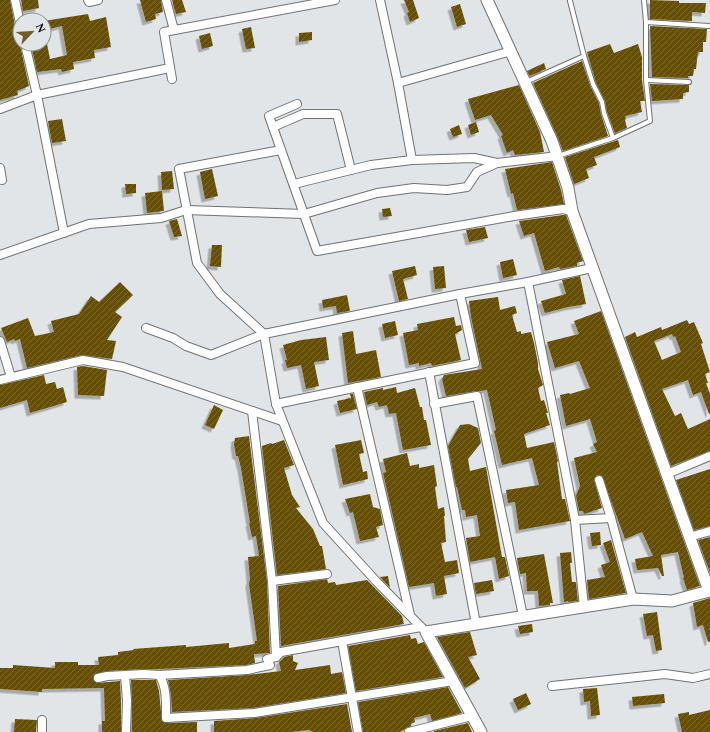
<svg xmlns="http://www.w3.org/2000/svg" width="710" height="732" font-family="Spectral,serif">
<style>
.building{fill:url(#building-hatch);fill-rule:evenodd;filter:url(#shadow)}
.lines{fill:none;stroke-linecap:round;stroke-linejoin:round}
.lane-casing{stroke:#707275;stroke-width:6}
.street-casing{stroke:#707275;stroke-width:10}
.secondary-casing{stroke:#707275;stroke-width:13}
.lane{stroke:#fff;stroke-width:4}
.street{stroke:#fff;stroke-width:8}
.secondary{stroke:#fff;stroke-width:11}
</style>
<defs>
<pattern id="building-hatch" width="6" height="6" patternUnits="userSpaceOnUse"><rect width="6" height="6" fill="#664f03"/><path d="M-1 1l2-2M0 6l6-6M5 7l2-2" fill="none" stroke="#7a6930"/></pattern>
<filter id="shadow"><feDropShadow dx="-3.5" dy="3.5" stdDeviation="0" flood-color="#0004"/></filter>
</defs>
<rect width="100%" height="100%" fill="#e2e5e8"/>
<g class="building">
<path d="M0,0h10l5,26 5,2v17l9,41 -12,5 1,4 -18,5z"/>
<path d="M21,0h17l1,8 -16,3z"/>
<path d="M140,0h21l2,12 -8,2 1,5 -10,3z"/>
<path d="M172,0h10l4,12 -10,2z"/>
<path d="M404,0h9l6,18 -9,4 -3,-9 2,-1z"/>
<path d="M650,0l29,1v2h27l-1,10 -13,-1v9l-42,-2z"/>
<path d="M460,4l6,20 -9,3 -6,-20z"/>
<path d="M88,14l2,7 16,-4 5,30 -17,3 1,8 -22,4 1,7 -12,3 -1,-3 -24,3 -6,-28h16l3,15 17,-4 -5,-29 -18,4v-9z"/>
<path d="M650,26l57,3 -1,13h-3v10h-5l-2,17h-2l-1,7h-5v2l-36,-1z"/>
<path d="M251,27l4,21 -9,1 -4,-20z"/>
<path d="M312,32v8l-13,2v-9z"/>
<path d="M210,33l3,13 -11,3 -3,-13z"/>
<path d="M610,44l4,9 24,-9 4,13v23l3,21h-5l2,11 -17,4 1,3 -1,1 2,8 -12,5 -8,-21 -2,-11 -9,-18 -9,-31z"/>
<path d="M582,61l8,24 9,18 2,11 7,22 -45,15 -5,-13 -25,-55z"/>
<path d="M544,63l2,6 -16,7 -3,-5z"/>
<path d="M650,84l39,1v7l-6,1v6l-31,2z"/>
<path d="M519,85l21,47 4,20 -29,3 -2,-5 -6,3 -6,-17 2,-1 -12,-20 -16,5 -7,-21z"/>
<path d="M62,119l4,22 -14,2 -4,-22z"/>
<path d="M476,122l3,10 -8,3 -3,-10z"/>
<path d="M459,125l3,9 -9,3 -3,-8z"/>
<path d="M618,140l2,7 -26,10 3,8 -11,4 3,9 -15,6 -9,-27z"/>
<path d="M552,162l9,28 3,14 -47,6 -4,-17 -2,1 -6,-25z"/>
<path d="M212,169l6,27 -13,3 -5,-27z"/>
<path d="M172,171l2,18 -12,1 -1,-18z"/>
<path d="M125,184h11v9l-10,1z"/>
<path d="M162,191l2,20 -17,2 -2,-20z"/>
<path d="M390,208l2,8 -9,1 -1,-8z"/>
<path d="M563,215h3l17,46 -6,2v3l-17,3 -1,-2 -14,4 -11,-38 -10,3 -5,-15z"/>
<path d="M177,219l5,17 -8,1 -5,-16z"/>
<path d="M485,227l3,11 -19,4 -3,-12z"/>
<path d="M212,245h10l-1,22 -11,-1z"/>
<path d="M513,259l4,16 -14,3 -3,-16z"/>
<path d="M415,266l2,9 -14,4 5,20 -9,2 -7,-30z"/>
<path d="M444,266l2,22 -11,1 -2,-22z"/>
<path d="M580,276l6,28 -18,3 -23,6 -4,-12 25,-7 -4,-14z"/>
<path d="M120,282l13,13 -18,17 7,5 -15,23 9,1 -4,18 -30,-4 -55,13 -7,-29 -5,2 -1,-2 -7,3 -6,-14 27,-10 7,18 19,-4 -3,-11 28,-7 12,-18 8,6z"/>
<path d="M347,295l3,16 -13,2 -1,-7 -13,2 -1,-8z"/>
<path d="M498,297l2,13 15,-4 2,7 -5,2 5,17 4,-1v3l10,-2 3,11 4,20v6l5,16 -5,3 3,13 3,-1 4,13h-2l4,12 -26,9 3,14 27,-6 4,19 -1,1 5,37h3l5,22 -51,9 -4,-28 -7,1 -2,-13 33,-5 -7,-27 -30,7 -8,-34 2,-1 -9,-40 -7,1h-4l-30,5 -4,-17 2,-4 38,-6 -11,-52 -2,-16z"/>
<path d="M601,311l99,275 -13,4 -4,-12h1l-6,-26 -17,3 3,21h-2l-4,-8 -21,2 -2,-11 18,-3 -11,-24 -17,7 -23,-63 -5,-1 -3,4 8,29 -18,6 -1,-3h-4l-3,-15 4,-10 -6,-28 23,-6 -4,-8 4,-2 -7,-23 -24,7 -6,-31 9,-2 1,1 20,-6 -11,-27 -24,7 -8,-26 32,-8 -5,-13z"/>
<path d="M454,317l2,9 5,-1 1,5 -7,4 6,26 -29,6 -1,-3 -12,3v-3l-10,2 -6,-32 15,-3 -1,-6z"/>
<path d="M687,320l2,4 5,-2 9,21 -2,1 9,28 -5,2 3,9h-2l4,11v20h-1l-8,-22 -8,3 -5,-15 -26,9 13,27 6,-3 7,16 22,-10v32l-39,15 -46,-129 10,-5 2,5 24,-10 1,3zM672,334l1,3 2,-1 6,16 -19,8 -8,-19z"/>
<path d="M395,321l3,14 -13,3 -3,-14z"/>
<path d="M353,331l3,23 20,-4 5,27 -33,6 -6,-50z"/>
<path d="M326,337l3,23 -15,2 5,24 -13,3 -5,-24 -14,3 -2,-8h2l-4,-15 18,-5z"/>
<path d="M83,366l24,4 -3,26 -26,-1 -1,-28z"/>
<path d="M44,375l2,9 9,-2 2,7 6,-2 4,15 -37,11 -3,-13 -27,8v-23z"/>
<path d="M396,387l1,6 18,-5 5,19h2l2,13h2l5,25 -28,5 -7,-37 -7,1 -2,-9 -8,2 -2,-5 -10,3 -3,-13 19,-4v2z"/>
<path d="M350,394h3l4,15 -17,4 -3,-12 14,-3z"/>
<path d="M214,405l9,5 -9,19 -9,-4z"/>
<path d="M469,424l9,4 3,15 -13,16 2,12 16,-4 16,90h3l4,19 -10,3 -4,-22 -25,5 -4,-24 14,-2 -3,-21 -11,2 -1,-7h-3l-5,-23h-1l-8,-41 12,-21z"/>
<path d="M249,436l18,145 3,72 -16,1 1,9 -9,2 -87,4h-15l-37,2 -12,3 -2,5 4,4 23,-2 1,19v32h-19v-11h3l-1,-33 -62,1v3l-42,-3v-21h13v-3l42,3v-6h23v3h21l-1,-8 20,-2v-3l16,-2 -1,-1 53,-4v2l43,-4v5l26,-4v-3h2l-8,-57 1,-5 -2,-22 11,-1 -3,-20 -4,1 -3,-14h1l-9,-55 -3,-12h-2l-2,-12 1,-6z"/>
<path d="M284,440l10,25 -10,3 8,27 8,12 -4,1 17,21 7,17h2l4,23 -49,6 -15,-129 9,-3 1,1z"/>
<path d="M361,440l3,13 -5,1 4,18 4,-1 1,8 -25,6 -8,-40z"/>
<path d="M407,453l3,13 9,-2v4l15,-3 3,21 -2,1 3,22 6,-2 1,9h-1l2,26 -5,1 4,19 12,-2 2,13 -15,3 3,18 -11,2 -2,-13 -25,4 -26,-114 3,-1 -3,-13z"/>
<path d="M710,469v57l-16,4 -18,-50z"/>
<path d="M370,494l3,13 7,2 3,16 -7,2 3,10 -19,4 -7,-29 -3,1 -5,-14z"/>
<path d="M600,532l1,13 -9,1 -2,-13z"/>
<path d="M710,537v36l-12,-33z"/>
<path d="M611,540l15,53 -37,6 -2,-19 18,-3 -4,-12 9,-3 -7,-19z"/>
<path d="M571,552l1,11h-2l2,19h4l2,19 -10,1v-1l-4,1 -4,-49z"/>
<path d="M544,554l9,49h-3v2l-11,1 -1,-15h-11l-1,-18 -6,1 -3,-16z"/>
<path d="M388,576l2,12 -10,-11z"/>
<path d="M327,579l1,4 7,-1 1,3 31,-5 35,36 2,8 -123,22 -3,-60z"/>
<path d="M492,580l2,11 -18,3 -2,-11z"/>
<path d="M710,598v44h-2l-5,-17 -6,2 -4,-24z"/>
<path d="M657,612l5,38 -6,1 -3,-16 -6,1 -4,-22z"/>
<path d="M532,624l1,8 -13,2 -2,-8z"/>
<path d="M470,632l7,23 -9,2 12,22 -15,9 -28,-51z"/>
<path d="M410,635l1,4 5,-1 2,6 6,-2 19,35 -87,14 -8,-45z"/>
<path d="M293,655v6l5,2 -3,7 35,-5 1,9 11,-2 4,21 -93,15 -81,4 -1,-17 -3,-15 79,-5 34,-4 -2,-9 5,-5z"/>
<path d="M131,680h25l3,11 3,30 4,2 31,-1v10h-65v-32z"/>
<path d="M448,687l14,26 -30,8 -2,-7 -16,4 1,4 -4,2v2l-12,6h-36l-5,-30z"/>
<path d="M597,688l3,27 -9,1 -1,-15 -6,1 -1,-13z"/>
<path d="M526,693l5,11 -13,6 -5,-11z"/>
<path d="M664,694l1,9 -32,3 -1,-9z"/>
<path d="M347,704l5,28h-39l-4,-2 -19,2h-76v-11l41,-3z"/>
<path d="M710,710v22h-28l-4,-18 11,-2v3z"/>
<path d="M15,719l22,1 -1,12h-22z"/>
<path d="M468,723l4,9h-38v-1z"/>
</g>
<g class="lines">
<g class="lane-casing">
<g id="lane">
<path d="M570,1l14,55 9,28 9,18 2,11 9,25"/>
<path d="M646,22l63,4"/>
<path d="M646,80l43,2"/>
<path d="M526,82l58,-26"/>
<path d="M558,156l55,-18 37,-17 -4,-41v-58l-2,-22"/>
</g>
</g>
<g class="street-casing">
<g id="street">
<path d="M15,0l5,23"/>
<path d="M88,0l1,2 9,-2"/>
<path d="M166,0l8,30"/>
<path d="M380,0l18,83 113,-32"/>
<path d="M25,44l12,51 27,138"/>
<path d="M172,79l-8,-47 171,-32"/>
<path d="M398,83l14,77"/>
<path d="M297,104l-28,12 48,135 197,-35 49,-7 9,2"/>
<path d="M0,109l37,-14 133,-27"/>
<path d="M273,127l30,-13h34l14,56"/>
<path d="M0,168l2,12"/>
<path d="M294,184l77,-19 41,-5 62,-2 23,5"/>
<path d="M0,255l89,-31 72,-6 25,-8 118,4 73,-21 37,-5 33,2 20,-3 10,-15 20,-9 61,-7"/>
<path d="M528,282l47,238 9,87"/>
<path d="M146,328l27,10 13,8 25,9 53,-21 -44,-40 -23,-31 -18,-94 102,-19"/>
<path d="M0,341l11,36"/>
<path d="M429,372l47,252"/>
<path d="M0,380l83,-20 40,7 159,54"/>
<path d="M357,387l53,228"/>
<path d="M276,404l199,-41 -15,-69"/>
<path d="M434,404l43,-8 46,220"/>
<path d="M252,411l20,170 4,76 5,-5 140,-25"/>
<path d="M667,474l43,-18"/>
<path d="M599,480l12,38 22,81"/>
<path d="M575,520l36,-2"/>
<path d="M689,537l21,-6"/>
<path d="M272,581l55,-7"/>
<path d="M426,632l-50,-51 -53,-58 -47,-119 -12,-70 196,-40 68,-12 64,-14"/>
<path d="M342,641l16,91"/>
<path d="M159,675c8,11 7,29 7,43l88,-5 199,-32"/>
<path d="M125,676l2,24 -1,32"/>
<path d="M98,678l9,-2 37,-2 15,1 88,-5 23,-5 -3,-6 9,-2"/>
<path d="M552,686l113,-12 28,4 17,-4"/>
<path d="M42,720v12"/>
<path d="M409,732l63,-16"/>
</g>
</g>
<g class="secondary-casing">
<path id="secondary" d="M481,732l-55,-100 207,-33 39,2 37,-10 -137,-380 -4,-23 -16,-47 -65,-141"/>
</g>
<use href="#lane" class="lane"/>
<use href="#street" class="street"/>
<use href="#secondary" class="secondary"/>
</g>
<g transform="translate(32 32) rotate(65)"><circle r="19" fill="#e2e5e8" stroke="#8c8e90"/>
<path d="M0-3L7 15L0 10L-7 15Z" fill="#705d2c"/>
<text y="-6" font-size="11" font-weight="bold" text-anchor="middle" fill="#0a0b0c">N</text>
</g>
</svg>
